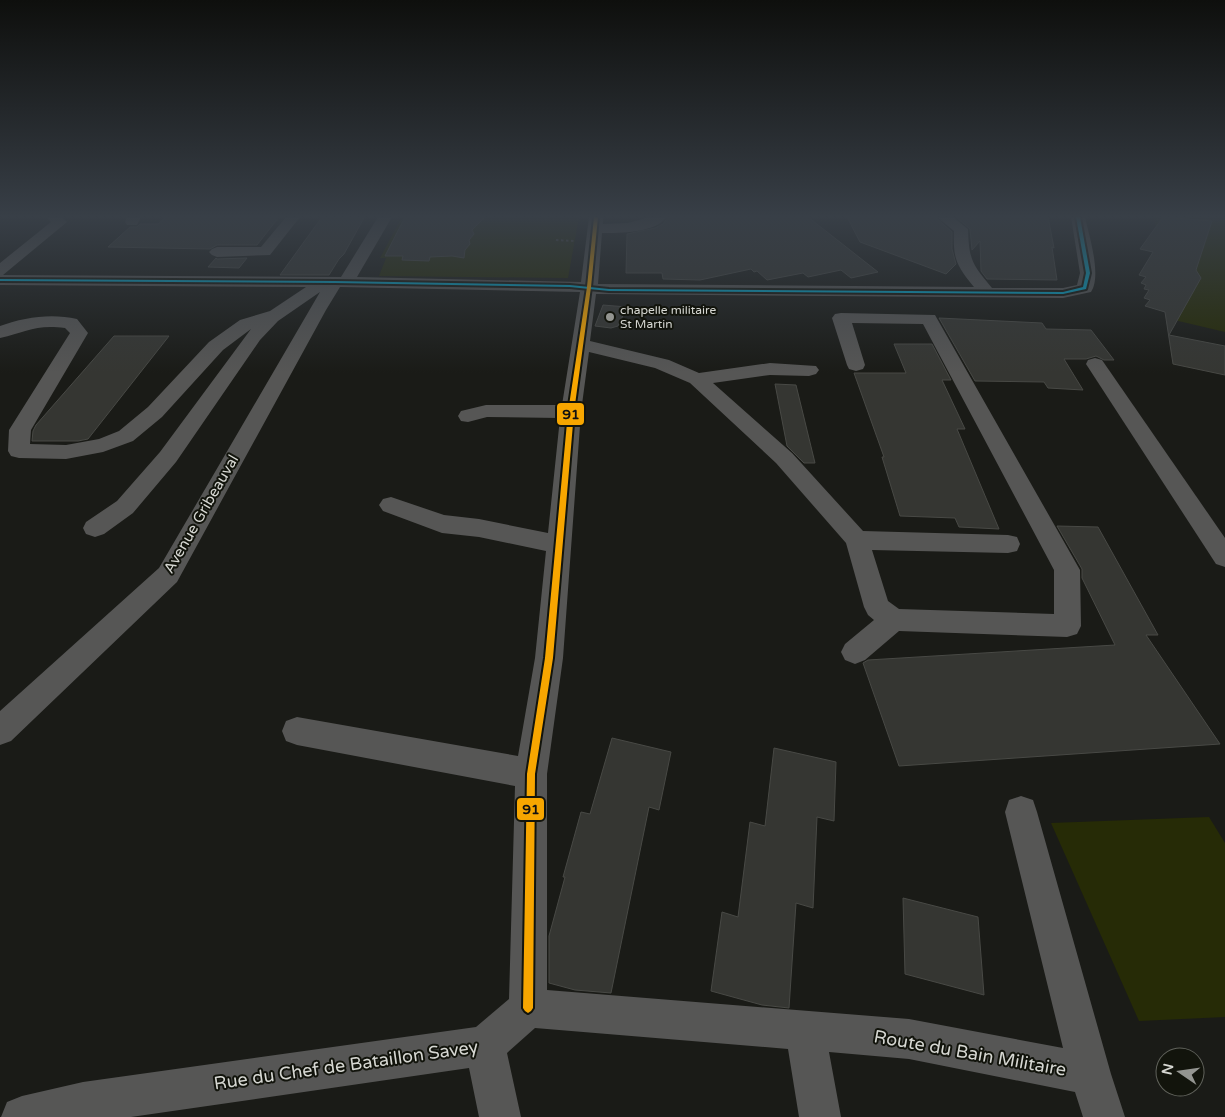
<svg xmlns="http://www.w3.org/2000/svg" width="1225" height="1117" font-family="'Varela Round',sans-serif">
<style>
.green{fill:#262b06}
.building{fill:#353632;stroke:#484945}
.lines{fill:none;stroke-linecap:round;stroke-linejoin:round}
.path{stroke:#535251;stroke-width:2;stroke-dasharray:2.5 2.5;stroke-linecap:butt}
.minor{fill:#565655;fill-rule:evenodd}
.bus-1-casing{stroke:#12140c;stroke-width:4}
.bus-2-casing{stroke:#12140c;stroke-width:4}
.bus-1{fill:#00a9ce;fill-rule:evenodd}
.bus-2{fill:#f7a600;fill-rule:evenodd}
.poi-dot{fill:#949591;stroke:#12140c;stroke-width:2}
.labels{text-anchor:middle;stroke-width:4;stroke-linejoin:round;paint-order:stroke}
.far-poi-label{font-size:12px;fill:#d6d7d2;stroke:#12140c;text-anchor:start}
.street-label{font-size:15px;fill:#d6d7d2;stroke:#12140c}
.near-street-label{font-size:18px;fill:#d6d7d2;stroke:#12140c}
.line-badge{stroke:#12140c;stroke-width:2}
.pale-badge-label{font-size:14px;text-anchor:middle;font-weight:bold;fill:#111}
</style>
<rect width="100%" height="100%" fill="#1a1b17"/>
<g class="green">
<path d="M402,217h177l-11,61 -189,-2 7,-18h-6z"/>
<path d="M1152,217h73v115l-51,-12 -16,-91z"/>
<path d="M1209,817l16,26v174l-86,4 -88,-198z"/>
</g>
<g class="building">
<path d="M166,217h113l-22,28h-40l-7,4 -102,-2 22,-20h7l3,-3h18z"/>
<path d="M322,217l42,1 -20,36 -5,5 -10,16h-49z"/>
<path d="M405,217h80l-13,13 2,4 -5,6 1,4 -5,6 -1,8 -12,-2 -22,1 -1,4 -27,-1 1,-4h-18z"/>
<path d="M668,217h140l70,55 -27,6 -10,-8 -33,7 -5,-4 -36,7 -10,-9 -3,1 -3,-3 -51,11 -37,-1 -1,-6h-36l1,-39 28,-6 8,-4z"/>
<path d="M847,217h88l17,15v17l4,15 -10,10 -86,-32z"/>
<path d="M956,217h92l6,31 -2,-1 5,33 -70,-1 -6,-8 -1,-30 -8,9 -2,-21z"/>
<path d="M1163,217l49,4 -16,49 5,8 -32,57 56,11v29l-52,-11 -8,-52 -20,-6 5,-6 -6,-2 5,-8 -5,-1 2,-4 -5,-2 5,-6 -7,-2 14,-23 -13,-3z"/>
<path d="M216,258l1,1 30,-1 -8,10 -31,-1z"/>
<path d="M603,305l24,2 -9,19 -7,2 -16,-2z"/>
<path d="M939,318l103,5 4,6 45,1 23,30h-10l-8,-4 -10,3h-22l19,31 -35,-2 -4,-6 -69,-1z"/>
<path d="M114,336h55l-81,103 -10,2h-46l1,-10 3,-6z"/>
<path d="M894,344h38l19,36h-9l23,49h-8l42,100 -40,-2 -4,-9 -55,-2 -18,-59h2l-30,-84h52z"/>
<path d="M775,384l21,1 19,78h-11l-17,-17z"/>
<path d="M1057,526l41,1 60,108h-12l74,109 -321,22 -36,-103 5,-3 247,-15 -33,-67v-9z"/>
<path d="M612,738l59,14 -12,58 -10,-3 -38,186 -36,-3 -26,-7v-47l16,-59h-2l18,-65 9,2z"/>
<path d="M774,748l62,14 -2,59 -17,-4 -4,91 -17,-5 -7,105 -27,-3 -51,-14 11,-79 16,5 12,-95 15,4z"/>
<path d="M903,898l75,19 6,78 -79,-21z"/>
</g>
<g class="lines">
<path class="path" d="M556,240l18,1"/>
<g class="minor">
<path d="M46,217h16l5,5 -64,53 338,2 37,-60h14l-35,60 224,5 8,-65h14v7l25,-1 21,-6h17c-9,16 -47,16 -64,16l-4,51 376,3c-18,-22 -21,-28 -20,-56l-17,-14h16l15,12c1,31 4,35 24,59h71l14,-3 3,-12 -9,-56h14c4,18 17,59 6,75l-28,6 -467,-4 -6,47 79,19 30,13 71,-10 46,3 3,4 -3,4 -7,2 -39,-1 -57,8 79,70 71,78 145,4 9,2 3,7 -3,7 -9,2 -136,-3 16,51 11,8 155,5v-44l-131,-246 -71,-1 13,42 -2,4 -7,2 -7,-2 -2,-4 -15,-47 3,-4 6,-1 94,2 145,255 1,56 -4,8 -10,3 -168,-6 -34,29 -10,4 -10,-4 -4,-8 4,-8 29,-24 -6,-5 -4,-8 -18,-64 -70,-80 -86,-80 -35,-15 -66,-16 -8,60 -18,246 -16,116v216l362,29 154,29 -58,-236 4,-12 12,-4 12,4 4,12 74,262 14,43h-42l-8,-25 -166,-33 -80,-7 12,65h-42l-11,-68 -253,-21 -28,25 14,64h-42l-10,-49 -338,49h-130l6,-15 15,-6 61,-14 393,-55 33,-28 6,-213 -218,-41 -11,-4 -4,-10 4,-10 11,-4 221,39 17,-98 11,-107 -67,-14 -37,-4 -59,-22 -4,-6 4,-6 8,-2 53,18 35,4 69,14 12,-115 -73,-1 -19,5 -7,-1 -3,-5 3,-5 25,-6h76l18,-113 -240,-5 -14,23 -149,272 -166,159 -11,4v-34l159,-143 161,-276 -42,29 -18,19 -84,122 -43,51 -29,21 -9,3 -9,-3 -3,-6 3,-6 31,-21 43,-49 91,-123 -28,21 -61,67 -29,24 -30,11 -37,7 -47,-1 -8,-2 -3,-5 1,-21 61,-97 -5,-5c-29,-4 -39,4 -65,10v-12c24,-9 52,-13 77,-7l11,14 -57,97 -1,14 36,1 33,-6 20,-8 29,-24 61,-65 31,-22 30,-9 36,-24 -306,-2v-22l51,-41z"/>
<path d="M127,217h14l-4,8h-10l-2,-3z"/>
<path d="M286,217h14l-30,38 -53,2 -5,-2 -3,-3 3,-3 5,-2h44z"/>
<path d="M1095,358l7,2 123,178v29l-9,-3 -130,-200 2,-4z"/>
</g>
<g class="bus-1-casing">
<path id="bus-1" d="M1076,217h4l10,56 -4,16 -23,5 -454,-3 -39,-4 -235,-4 -335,-2v-2l335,2 235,4 39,4 454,3 20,-5 3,-14z"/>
</g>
<g class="bus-2-casing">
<path id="bus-2" d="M594,217h4l-7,70 -17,125 -21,246 -18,116 -2,234 -2,3 -3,2 -3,-2 -2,-3 4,-234 18,-116 23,-246 19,-125z"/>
</g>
<use href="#bus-1" class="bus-1"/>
<use href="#bus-2" class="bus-2"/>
</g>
<linearGradient id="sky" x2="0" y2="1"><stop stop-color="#0e0f0d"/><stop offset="0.58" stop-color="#383f47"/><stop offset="1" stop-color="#383f47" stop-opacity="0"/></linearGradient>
<rect width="1225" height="373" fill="url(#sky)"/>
<circle class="poi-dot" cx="610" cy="317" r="5"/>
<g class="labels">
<g class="far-poi-label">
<text x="620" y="314">chapelle militaire<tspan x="620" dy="14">St Martin</tspan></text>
</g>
<g class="street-label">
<text transform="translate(201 514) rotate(-60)" y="5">Avenue Gribeauval</text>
</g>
<g class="near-street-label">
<text transform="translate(970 1053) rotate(10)" y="6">Route du Bain Militaire</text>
<text transform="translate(346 1065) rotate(-8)" y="6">Rue du Chef de Bataillon Savey</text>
</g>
</g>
<g class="line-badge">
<rect x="556" y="402" width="29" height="24" rx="5" fill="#f7a600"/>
<rect x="516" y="797" width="29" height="24" rx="5" fill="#f7a600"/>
</g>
<g class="pale-badge-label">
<text x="571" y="419">91</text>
<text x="531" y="814">91</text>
</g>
<g transform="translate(1180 1072) rotate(283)"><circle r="24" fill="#12140c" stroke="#60625b"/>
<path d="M0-4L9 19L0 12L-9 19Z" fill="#949591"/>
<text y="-8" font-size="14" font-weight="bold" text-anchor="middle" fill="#d6d7d2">N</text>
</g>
</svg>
